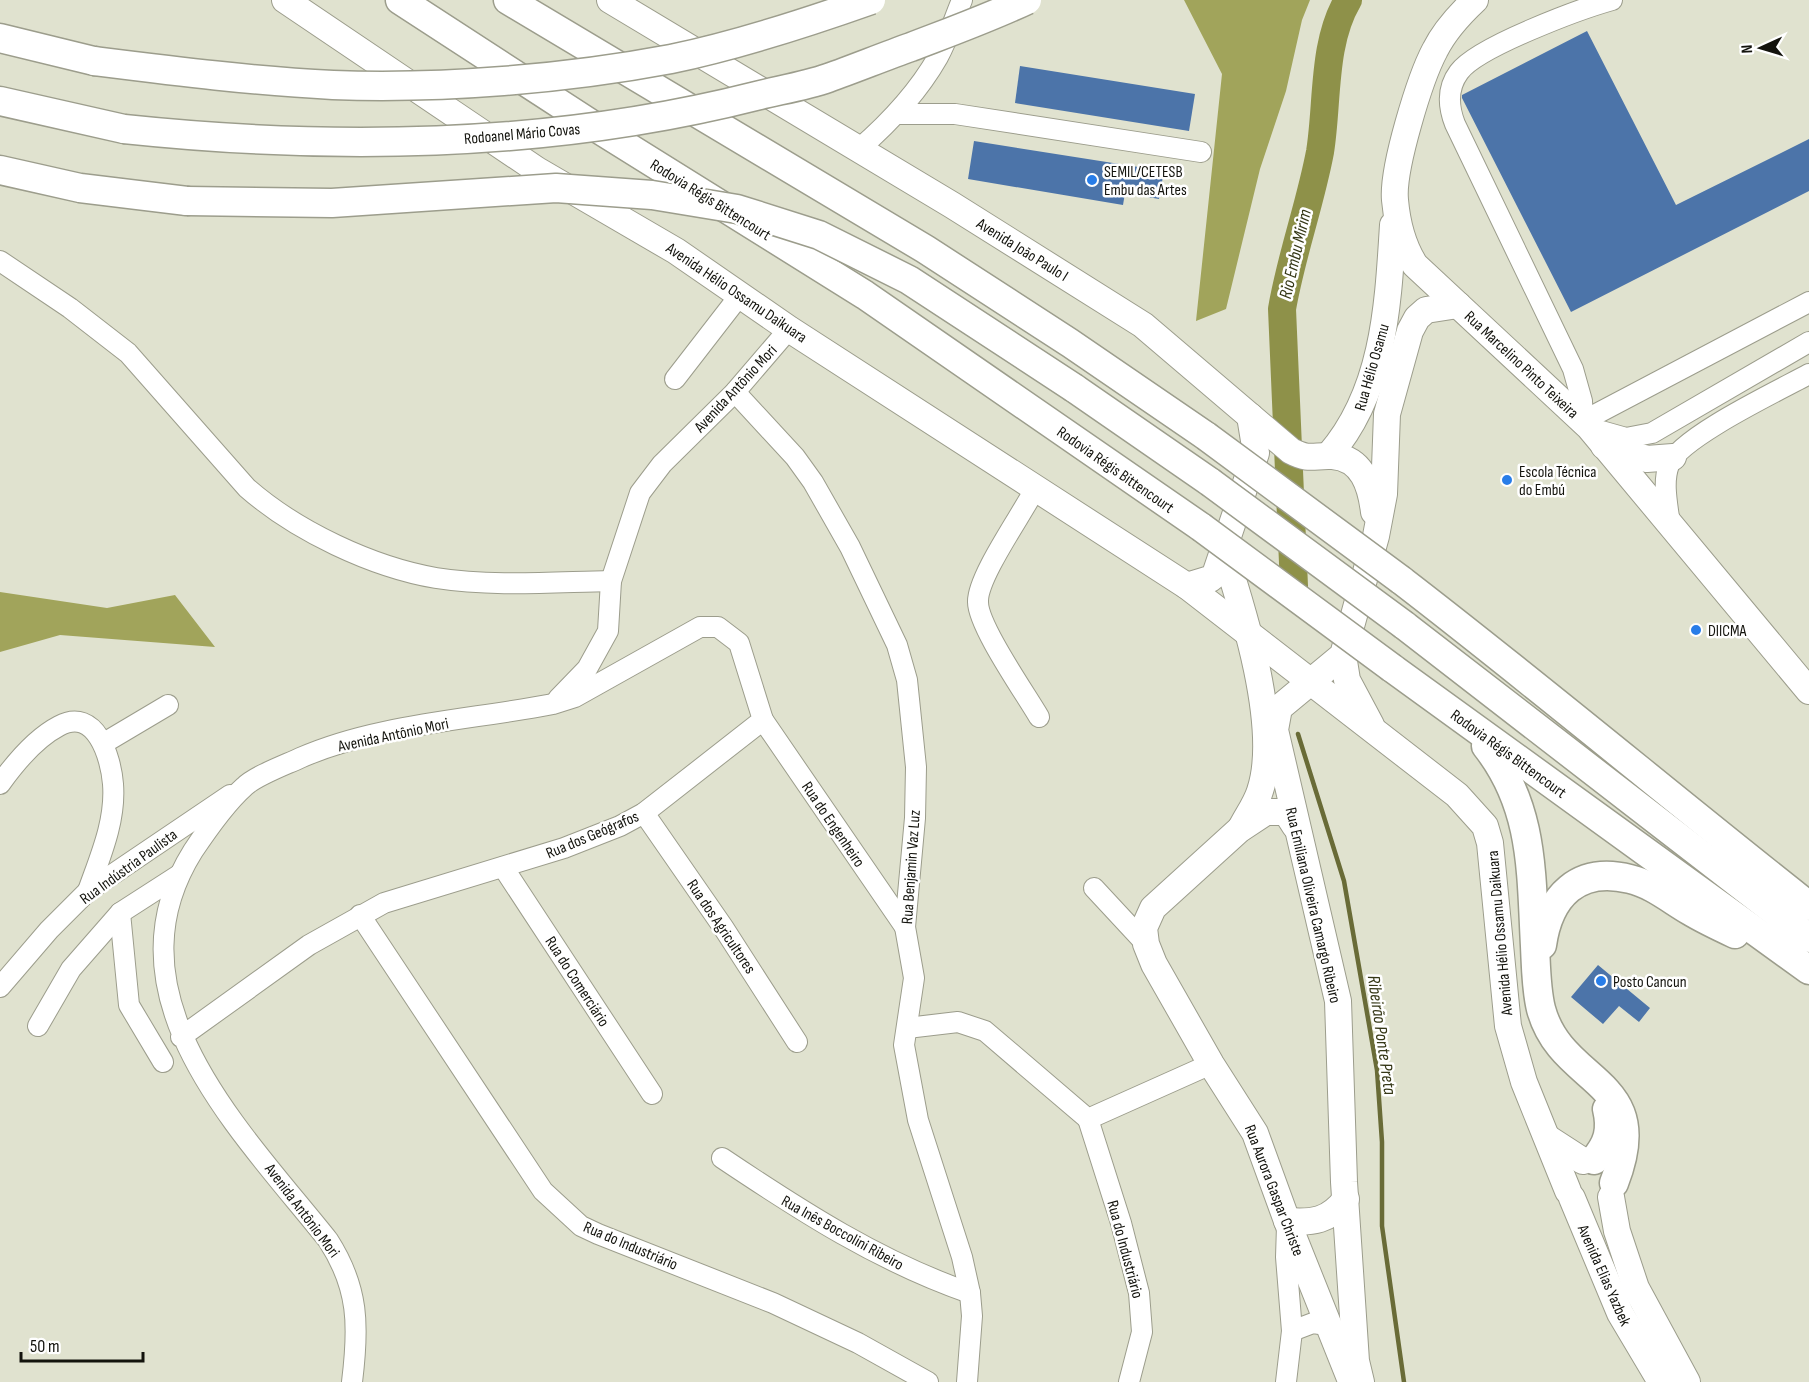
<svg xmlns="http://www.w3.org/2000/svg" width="1809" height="1382" font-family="'Sofia Sans Condensed',sans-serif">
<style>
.forest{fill:#a1a45b}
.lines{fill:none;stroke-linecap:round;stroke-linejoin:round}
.stream{stroke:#696b37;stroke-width:4.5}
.river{stroke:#8e9149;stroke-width:28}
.building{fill:#4c74a9}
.minor-casing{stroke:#9c9d8c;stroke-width:22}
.major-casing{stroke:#9c9d8c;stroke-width:28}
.highway-casing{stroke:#9c9d8c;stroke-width:31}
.minor{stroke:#fff;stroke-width:20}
.major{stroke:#fff;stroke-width:26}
.highway{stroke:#fff;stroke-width:28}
.highway-bridge-casing{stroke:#9c9d8c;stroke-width:31;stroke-linecap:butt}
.highway-bridge{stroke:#fff;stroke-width:28}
.poi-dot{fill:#287de8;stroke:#fff;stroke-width:2}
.labels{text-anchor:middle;stroke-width:5;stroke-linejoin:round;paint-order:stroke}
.street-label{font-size:16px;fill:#13130d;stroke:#fff}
.poi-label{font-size:16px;fill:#13130d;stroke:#fff;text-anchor:start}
.water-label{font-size:18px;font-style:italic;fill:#353716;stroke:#fff}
</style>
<rect width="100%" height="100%" fill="#e0e2cf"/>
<g class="forest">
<path d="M1184,0h126l-8,20 -16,71 -26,78 -34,140 -30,12 26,-247z"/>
<path d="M0,592l107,16 68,-13 40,52 -155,-12 -60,17z"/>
</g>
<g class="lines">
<path class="stream" d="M1298,734l46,147 33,189 5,72v84l22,156"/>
<path class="river" d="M1294,586l-12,-277c9,-53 28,-104 38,-157 8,-49 2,-108 28,-152"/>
</g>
<g class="building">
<path d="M1587,31l89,174 133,-66v52l-238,121 -109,-214v-3z"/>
<path d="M1020,66l175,28 -6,37 -174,-28z"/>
<path d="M974,141l190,30 -5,28 -34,-6 -2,12 -155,-26z"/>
<path d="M1598,965l52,43 -11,14 -20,-16 -16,18 -32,-27z"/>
</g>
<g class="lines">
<g class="minor-casing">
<g id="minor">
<path d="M1612,0c-32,9 -135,47 -153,72 -12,16 -11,34 -4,52l118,245 9,32 1,20 226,-119"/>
<path d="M896,114h59l246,38"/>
<path d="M859,149c30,-26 59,-57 79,-92 10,-18 16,-38 24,-57"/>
<path d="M0,261l70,47 58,45 119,135c49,43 125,79 189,90 57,9 118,4 175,3"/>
<path d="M675,379l65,-84"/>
<path d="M735,392l60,65 18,25 37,65 47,98 10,35 9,87 -1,51 -10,109 9,51 -10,67 14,75 44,137 8,36 2,23 -5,66"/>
<path d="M1594,429l32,9 26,-5 157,-91"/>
<path d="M1036,487c-13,26 -59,90 -58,115 0,24 47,91 61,115"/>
<path d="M1670,525c-2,-18 -8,-42 -1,-60 11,-28 111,-75 140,-91"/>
<path d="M558,699l29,-30 21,-38 3,-50 29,-88 22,-29 73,-72 54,-63"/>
<path d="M763,720l142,207"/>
<path d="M104,743l64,-38"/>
<path d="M0,784c15,-21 36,-46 59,-58 37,-20 52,32 54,58 3,37 -13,73 -25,107"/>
<path d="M644,813l79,114 74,115"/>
<path d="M503,867l149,227"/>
<path d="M1094,888l52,56"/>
<path d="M120,913l9,92 34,57"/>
<path d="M360,915l183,276 38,35 17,8 175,69 85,40 70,39"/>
<path d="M0,987l49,-57 39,-39 142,-96"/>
<path d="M38,1026l33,-57 49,-56 59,-38"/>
<path d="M907,1028l51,-6 27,9 103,88 123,-55"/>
<path d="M181,1037l128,-92 75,-42 180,-55 56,-22 24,-13 119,-93 -24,-77 -21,-16h-18l-125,70 -22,7c-82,16 -176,20 -253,54 -15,7 -45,18 -56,29 -19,17 -37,43 -51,64 -91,145 49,281 135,389 31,48 31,86 24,142"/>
<path d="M1088,1119l33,104 18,70 3,39 -13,50"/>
<path d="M722,1158c79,53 158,104 248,135"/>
<path d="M1292,1331l21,-8 14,2"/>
<path d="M1286,1382l6,-51 -6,-74 1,-31"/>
</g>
</g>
<g class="major-casing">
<g id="major">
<path d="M285,0l252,170 139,81 113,78 398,257 270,209 28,31 5,17 18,183 16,56 44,109"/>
<path d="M610,0l342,205 191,120 148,126c19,10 23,4 41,5 31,2 39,31 42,56"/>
<path d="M1475,0c-16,15 -30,30 -40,50 -15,28 -43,119 -40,150 2,23 8,46 20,65l174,162 220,264"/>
<path d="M1604,446l43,13 26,-2"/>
<path d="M1329,455c55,-63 59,-149 64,-230"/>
<path d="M1223,548c20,62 58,180 37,243 -4,13 -13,25 -19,37"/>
<path d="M1187,586l23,-7 5,-4 41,-122 -6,-37"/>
<path d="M1343,655l4,25 24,45"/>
<path d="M1295,826l-9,-14h-20l-26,17 -87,79 -9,20 2,16 8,20 57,100 44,69 32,88 64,160"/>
<path d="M1549,1139l34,22"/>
<path d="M1611,1197l6,34 19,57 51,94"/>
<path d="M1572,1198l48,115 41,69"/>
<path d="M1287,1221c26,2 42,0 59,-22"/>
<path d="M1361,1382l-5,-21 -12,-179 -6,-181 -63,-271 4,-22 64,-53 33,-119 8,-42 3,-80 23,-83 7,-13 9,-8 32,-5"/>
</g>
</g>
<g class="highway-casing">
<g id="highway">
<path d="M400,0l194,126 271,169 336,232"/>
<path d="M508,0l417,249 145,94 136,93"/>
<path d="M0,38l94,23"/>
<path d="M0,101l124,28"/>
<path d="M0,170l80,18 107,13"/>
<path d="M1074,388l136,94"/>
<path d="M1401,580c138,106 271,218 408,326"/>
<path d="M1404,625l405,313"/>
<path d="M1392,668l417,302"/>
<path d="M1486,746c48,61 45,126 49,200 1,20 1,43 6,63 21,78 115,68 73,174"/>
<path d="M1542,945c7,-49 36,-79 88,-66 22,5 41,21 60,32 15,9 30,16 45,23"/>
<path d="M1594,1160c14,-16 18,-30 13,-51"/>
</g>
</g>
<use href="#minor" class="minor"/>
<use href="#major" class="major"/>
<use href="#highway" class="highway"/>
<g class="highway-bridge-casing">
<g id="highway-bridge">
<path d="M94,61c80,10 159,20 239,24 109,4 232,-6 338,-26 68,-14 135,-36 200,-59"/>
<path d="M124,129c209,22 427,19 632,-33 24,-6 49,-10 72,-18 28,-10 55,-21 83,-31 39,-15 78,-29 116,-47"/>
<path d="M187,201l145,2 224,-15 96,7 85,14 82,26 90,45 165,108"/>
<path d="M1206,436l195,144"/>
<path d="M1210,482l194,143"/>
<path d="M1201,527l191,141"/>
</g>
</g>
<use href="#highway-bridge" class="highway-bridge"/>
</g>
<g class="poi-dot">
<circle cx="1092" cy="180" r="6"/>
<circle cx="1507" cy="480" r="6"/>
<circle cx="1696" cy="630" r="6"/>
<circle cx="1601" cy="981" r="6"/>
</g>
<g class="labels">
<g class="street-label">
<text transform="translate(522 133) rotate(-5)" y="6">Rodoanel Mário Covas</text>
<text transform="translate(711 199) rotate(32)" y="6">Rodovia Régis Bittencourt</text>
<text transform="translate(1023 249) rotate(32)" y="6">Avenida João Paulo I</text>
<text transform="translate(737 292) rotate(34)" y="6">Avenida Hélio Ossamu Daikuara</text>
<text transform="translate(1522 364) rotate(43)" y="6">Rua Marcelino Pinto Teixeira</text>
<text transform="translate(1371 367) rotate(-74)" y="6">Rua Hélio Osamu</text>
<text transform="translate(735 388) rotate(-47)" y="6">Avenida Antônio Mori</text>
<text transform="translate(1116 469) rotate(35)" y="6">Rodovia Régis Bittencourt</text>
<text transform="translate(393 734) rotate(-12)" y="6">Avenida Antônio Mori</text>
<text transform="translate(1509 753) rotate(36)" y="6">Rodovia Régis Bittencourt</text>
<text transform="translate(834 824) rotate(56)" y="6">Rua do Engenheiro</text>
<text transform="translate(592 834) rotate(-23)" y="6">Rua dos Geógrafos</text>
<text transform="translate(128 866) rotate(-36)" y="6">Rua Indústria Paulista</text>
<text transform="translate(910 867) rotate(-86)" y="6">Rua Benjamin Vaz Luz</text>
<text transform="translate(1314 905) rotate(77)" y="6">Rua Emiliana Oliveira Camargo Ribeiro</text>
<text transform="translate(722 926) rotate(56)" y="6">Rua dos Agricultores</text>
<text transform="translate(1499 933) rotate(-95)" y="6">Avenida Hélio Ossamu Daikuara</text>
<text transform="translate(578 981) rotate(57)" y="6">Rua do Comerciário</text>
<text transform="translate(1275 1190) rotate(69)" y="6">Rua Aurora Gaspar Christe</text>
<text transform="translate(303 1210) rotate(53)" y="6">Avenida Antônio Mori</text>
<text transform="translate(843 1232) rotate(29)" y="6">Rua Inês Boccolini Ribeiro</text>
<text transform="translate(631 1245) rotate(23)" y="6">Rua do Industriário</text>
<text transform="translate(1126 1249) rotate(75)" y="6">Rua do Industriário</text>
<text transform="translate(1605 1275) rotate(66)" y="6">Avenida Elias Yazbek</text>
</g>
<g class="poi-label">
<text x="1104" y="177">SEMIL/CETESB<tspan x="1104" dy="18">Embu das Artes</tspan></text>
<text x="1519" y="477">Escola Técnica<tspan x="1519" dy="18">do Embú</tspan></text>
<text x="1708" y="636">DIICMA</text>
<text x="1613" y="987">Posto Cancun</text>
</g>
<g class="water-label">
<text transform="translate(1295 254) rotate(-77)" y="6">Rio Embu Mirim</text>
<text transform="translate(1382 1035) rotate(82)" y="6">Ribeirão Ponte Preta</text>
</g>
</g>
<g transform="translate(1761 48) rotate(266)" stroke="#ffffff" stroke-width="4.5" paint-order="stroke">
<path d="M0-4.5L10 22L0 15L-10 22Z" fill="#13130d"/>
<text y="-9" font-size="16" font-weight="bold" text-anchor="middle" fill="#13130d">N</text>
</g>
<path d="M21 1352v9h122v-9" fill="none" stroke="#13130d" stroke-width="3"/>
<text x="30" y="1352" font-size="18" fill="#13130d" stroke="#ffffff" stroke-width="4.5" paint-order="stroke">50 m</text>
</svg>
